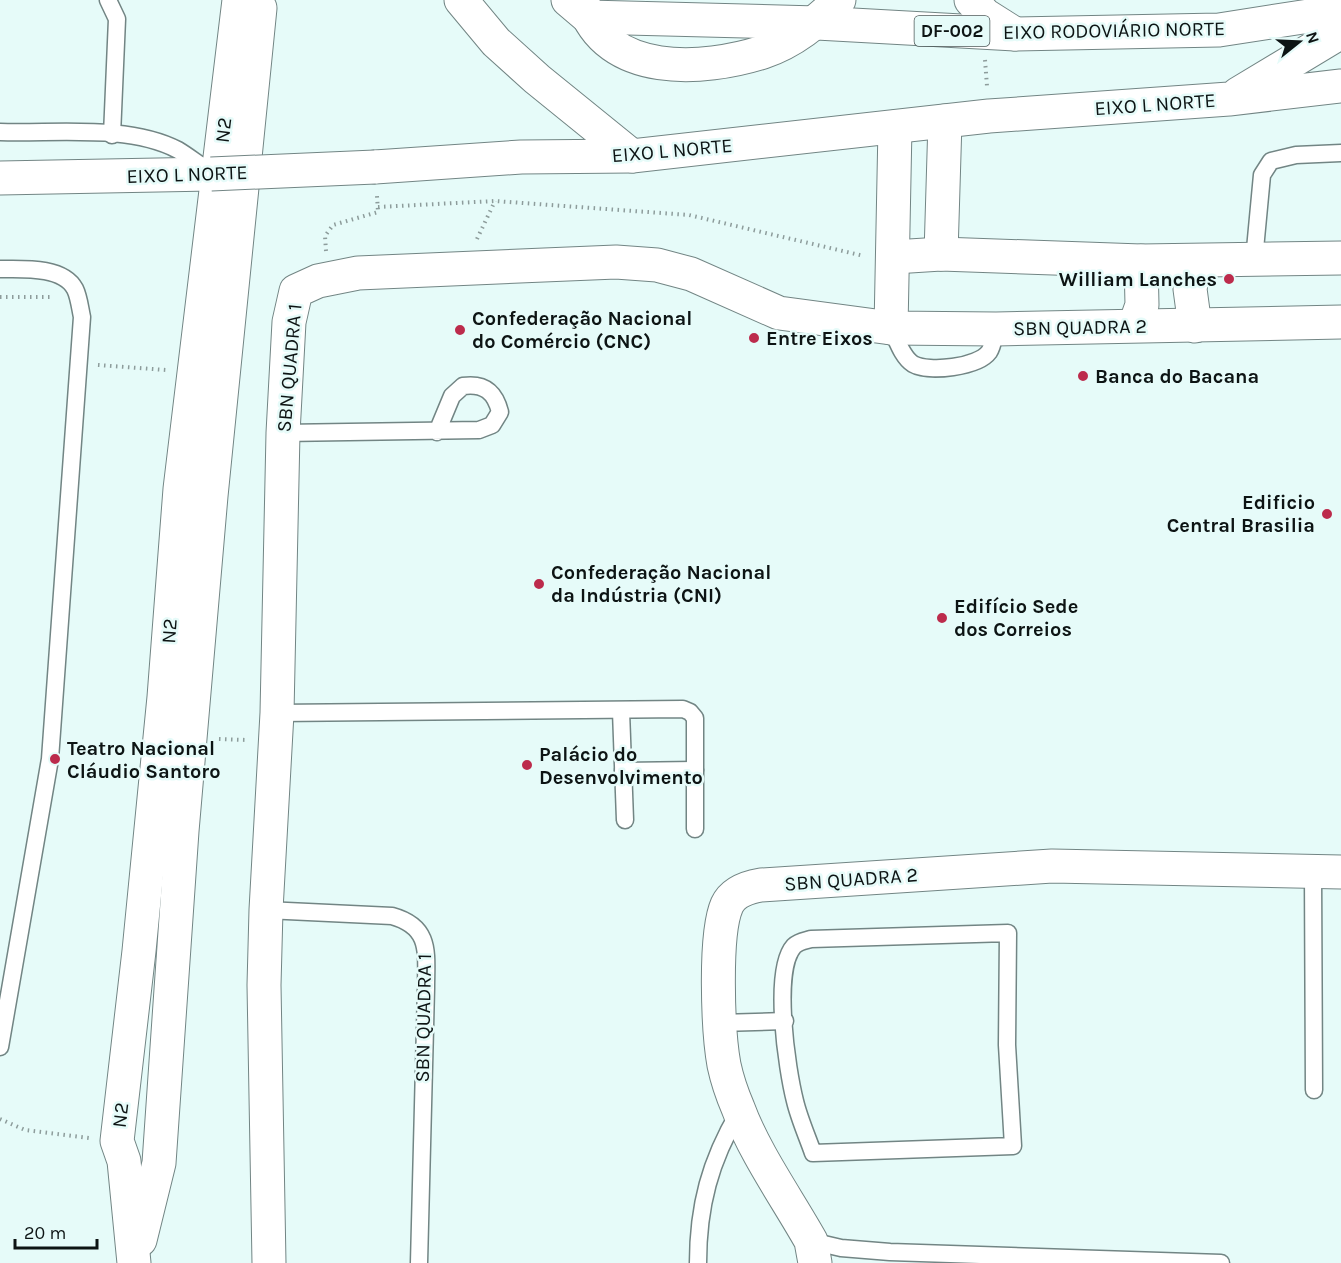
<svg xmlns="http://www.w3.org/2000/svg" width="1341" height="1263" font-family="Karla,sans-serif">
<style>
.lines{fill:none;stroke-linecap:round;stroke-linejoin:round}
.lane-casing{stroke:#728584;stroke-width:19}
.secondary-casing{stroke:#728584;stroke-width:35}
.primary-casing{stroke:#728584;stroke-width:35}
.highway-casing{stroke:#728584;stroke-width:35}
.path{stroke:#8d9c9b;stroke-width:4;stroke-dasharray:1.5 4.5;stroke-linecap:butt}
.lane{stroke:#fff;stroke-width:16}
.secondary{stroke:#fff;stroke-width:33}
.primary{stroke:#fff;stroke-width:33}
.highway{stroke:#fff;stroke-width:33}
.primary-bridge-casing{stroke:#728584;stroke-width:35;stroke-linecap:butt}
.primary-bridge{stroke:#fff;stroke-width:33}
.poi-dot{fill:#bc2b4c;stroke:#e6fbf9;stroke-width:2}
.labels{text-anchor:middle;stroke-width:5;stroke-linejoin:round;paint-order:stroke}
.shield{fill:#e6fbf9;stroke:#4e5959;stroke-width:1.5}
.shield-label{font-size:18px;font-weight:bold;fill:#0d1414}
.street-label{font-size:20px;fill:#0d1414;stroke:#e6fbf9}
.poi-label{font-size:20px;font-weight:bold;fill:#0d1414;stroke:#e6fbf9;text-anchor:start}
</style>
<rect width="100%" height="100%" fill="#e6fbf9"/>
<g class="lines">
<g class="lane-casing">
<g id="lane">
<path d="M108,0l9,19 -5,116"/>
<path d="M0,132c54,2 129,-8 178,18 10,6 20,14 31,21"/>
<path d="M1254,260l8,-85 9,-14 25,-6 45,-2"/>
<path d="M0,269c22,0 63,-3 75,20 4,8 5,19 7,28l-32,442 -50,288"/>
<path d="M891,328c6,12 11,29 22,36 16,9 65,3 76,-12 4,-6 5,-16 7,-23"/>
<path d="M283,433l196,-3 13,-5 8,-13c-5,-20 -16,-29 -37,-26l-11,10 -15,36"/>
<path d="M621,711l4,109"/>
<path d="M277,713l406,-4 7,3 5,6v111"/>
<path d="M623,771l72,-1"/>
<path d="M1313,872l1,218"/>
<path d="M266,910l126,6c40,11 34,38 34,72l-7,275"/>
<path d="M1008,933l-1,112 6,101 -200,7c-6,-17 -14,-35 -18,-52 -8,-31 -23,-131 -1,-155 5,-5 10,-5 17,-7z"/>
<path d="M720,1023l65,-2"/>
<path d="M811,1241l30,7 49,4 331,11"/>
<path d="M698,1263c0,-57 12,-102 41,-151"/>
</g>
</g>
<g class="secondary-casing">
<g id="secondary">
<path d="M941,254l4,-133"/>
<path d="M894,257l47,-3 200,7 200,-3"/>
<path d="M1135,325l7,-20 -1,-44"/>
<path d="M1195,326l-5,-37 5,-28"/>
<path d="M891,328l4,-201"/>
<path d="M140,1240l19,-77 23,-332 29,-335 49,-488"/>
<path d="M134,1263l-10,-102 -7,-20 22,-190 25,-254 16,-208 59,-489"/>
<path d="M269,1263l-5,-278 2,-75 11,-197 6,-280 6,-111 7,-31 22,-10 40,-8 258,-11 41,3 34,9 88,39 112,15 105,1 345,-7"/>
<path d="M815,1263l-4,-22c-23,-41 -57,-89 -73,-133 -6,-14 -11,-29 -14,-43 -6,-33 -10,-131 3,-160 6,-13 22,-18 34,-20l291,-19 289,6"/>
</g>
</g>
<g class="primary-casing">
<g id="primary">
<path d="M971,0l14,15 30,19"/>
<path d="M1238,94l103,-62"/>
<path d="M375,167l146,-10 111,-1 357,-40 240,-17 112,-13"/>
<path d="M0,178l211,-4"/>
</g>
</g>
<g class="highway-casing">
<g id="highway">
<path d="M461,0l35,42 41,37 95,77"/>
<path d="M568,0l20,17 229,6 198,11 204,-4 122,-19"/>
<path d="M583,3c23,75 121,68 180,49 30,-10 54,-30 76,-52"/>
</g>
</g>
<g class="path">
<path d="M985,60l2,26"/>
<path d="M378,207l117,-6 194,14 175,41"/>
<path d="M477,239l18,-38"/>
<path d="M326,251l-1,-15 8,-11 45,-13 -1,-16"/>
<path d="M0,297h50"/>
<path d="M98,365l68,5"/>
<path d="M219,739l28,1"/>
<path d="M0,1119l25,11 64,8"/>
</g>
<use href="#lane" class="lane"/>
<use href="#secondary" class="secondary"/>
<use href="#primary" class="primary"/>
<use href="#highway" class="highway"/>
<g class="primary-bridge-casing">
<path id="primary-bridge" d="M211,174l164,-7"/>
</g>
<use href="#primary-bridge" class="primary-bridge"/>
</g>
<g class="poi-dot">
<circle cx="1229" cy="279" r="6"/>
<circle cx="460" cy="330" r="6"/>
<circle cx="754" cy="338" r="6"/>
<circle cx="1083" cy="376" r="6"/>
<circle cx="1327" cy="514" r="6"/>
<circle cx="539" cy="584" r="6"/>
<circle cx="942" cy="618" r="6"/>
<circle cx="55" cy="759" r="6"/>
<circle cx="527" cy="765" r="6"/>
</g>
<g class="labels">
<rect class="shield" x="914.5" y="16" width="75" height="30" rx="4.5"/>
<g class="shield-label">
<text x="952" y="37">DF-002</text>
</g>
<g class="street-label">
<text transform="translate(1114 30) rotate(-1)" y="7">EIXO RODOVIÁRIO NORTE</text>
<text transform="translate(1155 104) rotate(-4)" y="7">EIXO L NORTE</text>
<text transform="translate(223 130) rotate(-83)" y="7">N2</text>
<text transform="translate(672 150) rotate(-5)" y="7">EIXO L NORTE</text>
<text transform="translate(187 174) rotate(-2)" y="7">EIXO L NORTE</text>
<text transform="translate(1080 327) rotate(-1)" y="7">SBN QUADRA 2</text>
<text transform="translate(289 368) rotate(-85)" y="7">SBN QUADRA 1</text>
<text transform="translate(169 631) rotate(-86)" y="7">N2</text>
<text transform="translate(851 879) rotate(-4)" y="7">SBN QUADRA 2</text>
<text transform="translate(423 1018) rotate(-89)" y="7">SBN QUADRA 1</text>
<text transform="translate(120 1115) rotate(-83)" y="7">N2</text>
</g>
<g class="poi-label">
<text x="1217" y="286" text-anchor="end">William Lanches</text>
<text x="472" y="325">Confederação Nacional<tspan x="472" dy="23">do Comércio (CNC)</tspan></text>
<text x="766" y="345">Entre Eixos</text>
<text x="1095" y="383">Banca do Bacana</text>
<text x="1315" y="509" text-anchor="end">Edificio<tspan x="1315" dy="23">Central Brasilia</tspan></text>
<text x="551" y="579">Confederação Nacional<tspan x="551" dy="23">da Indústria (CNI)</tspan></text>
<text x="954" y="613">Edifício Sede<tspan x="954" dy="23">dos Correios</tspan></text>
<text x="67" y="755">Teatro Nacional<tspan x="67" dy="23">Cláudio Santoro</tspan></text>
<text x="539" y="761">Palácio do<tspan x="539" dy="23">Desenvolvimento</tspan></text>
</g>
</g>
<g transform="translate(1299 42) rotate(72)" stroke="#e6fbf9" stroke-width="4.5" paint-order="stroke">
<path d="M0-4.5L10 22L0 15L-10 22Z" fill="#0d1414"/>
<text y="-9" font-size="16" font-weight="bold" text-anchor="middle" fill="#0d1414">N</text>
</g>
<path d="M15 1239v9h82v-9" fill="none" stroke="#0d1414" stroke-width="3"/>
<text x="24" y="1239" font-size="18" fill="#0d1414" stroke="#e6fbf9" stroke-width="4.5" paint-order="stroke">20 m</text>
</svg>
